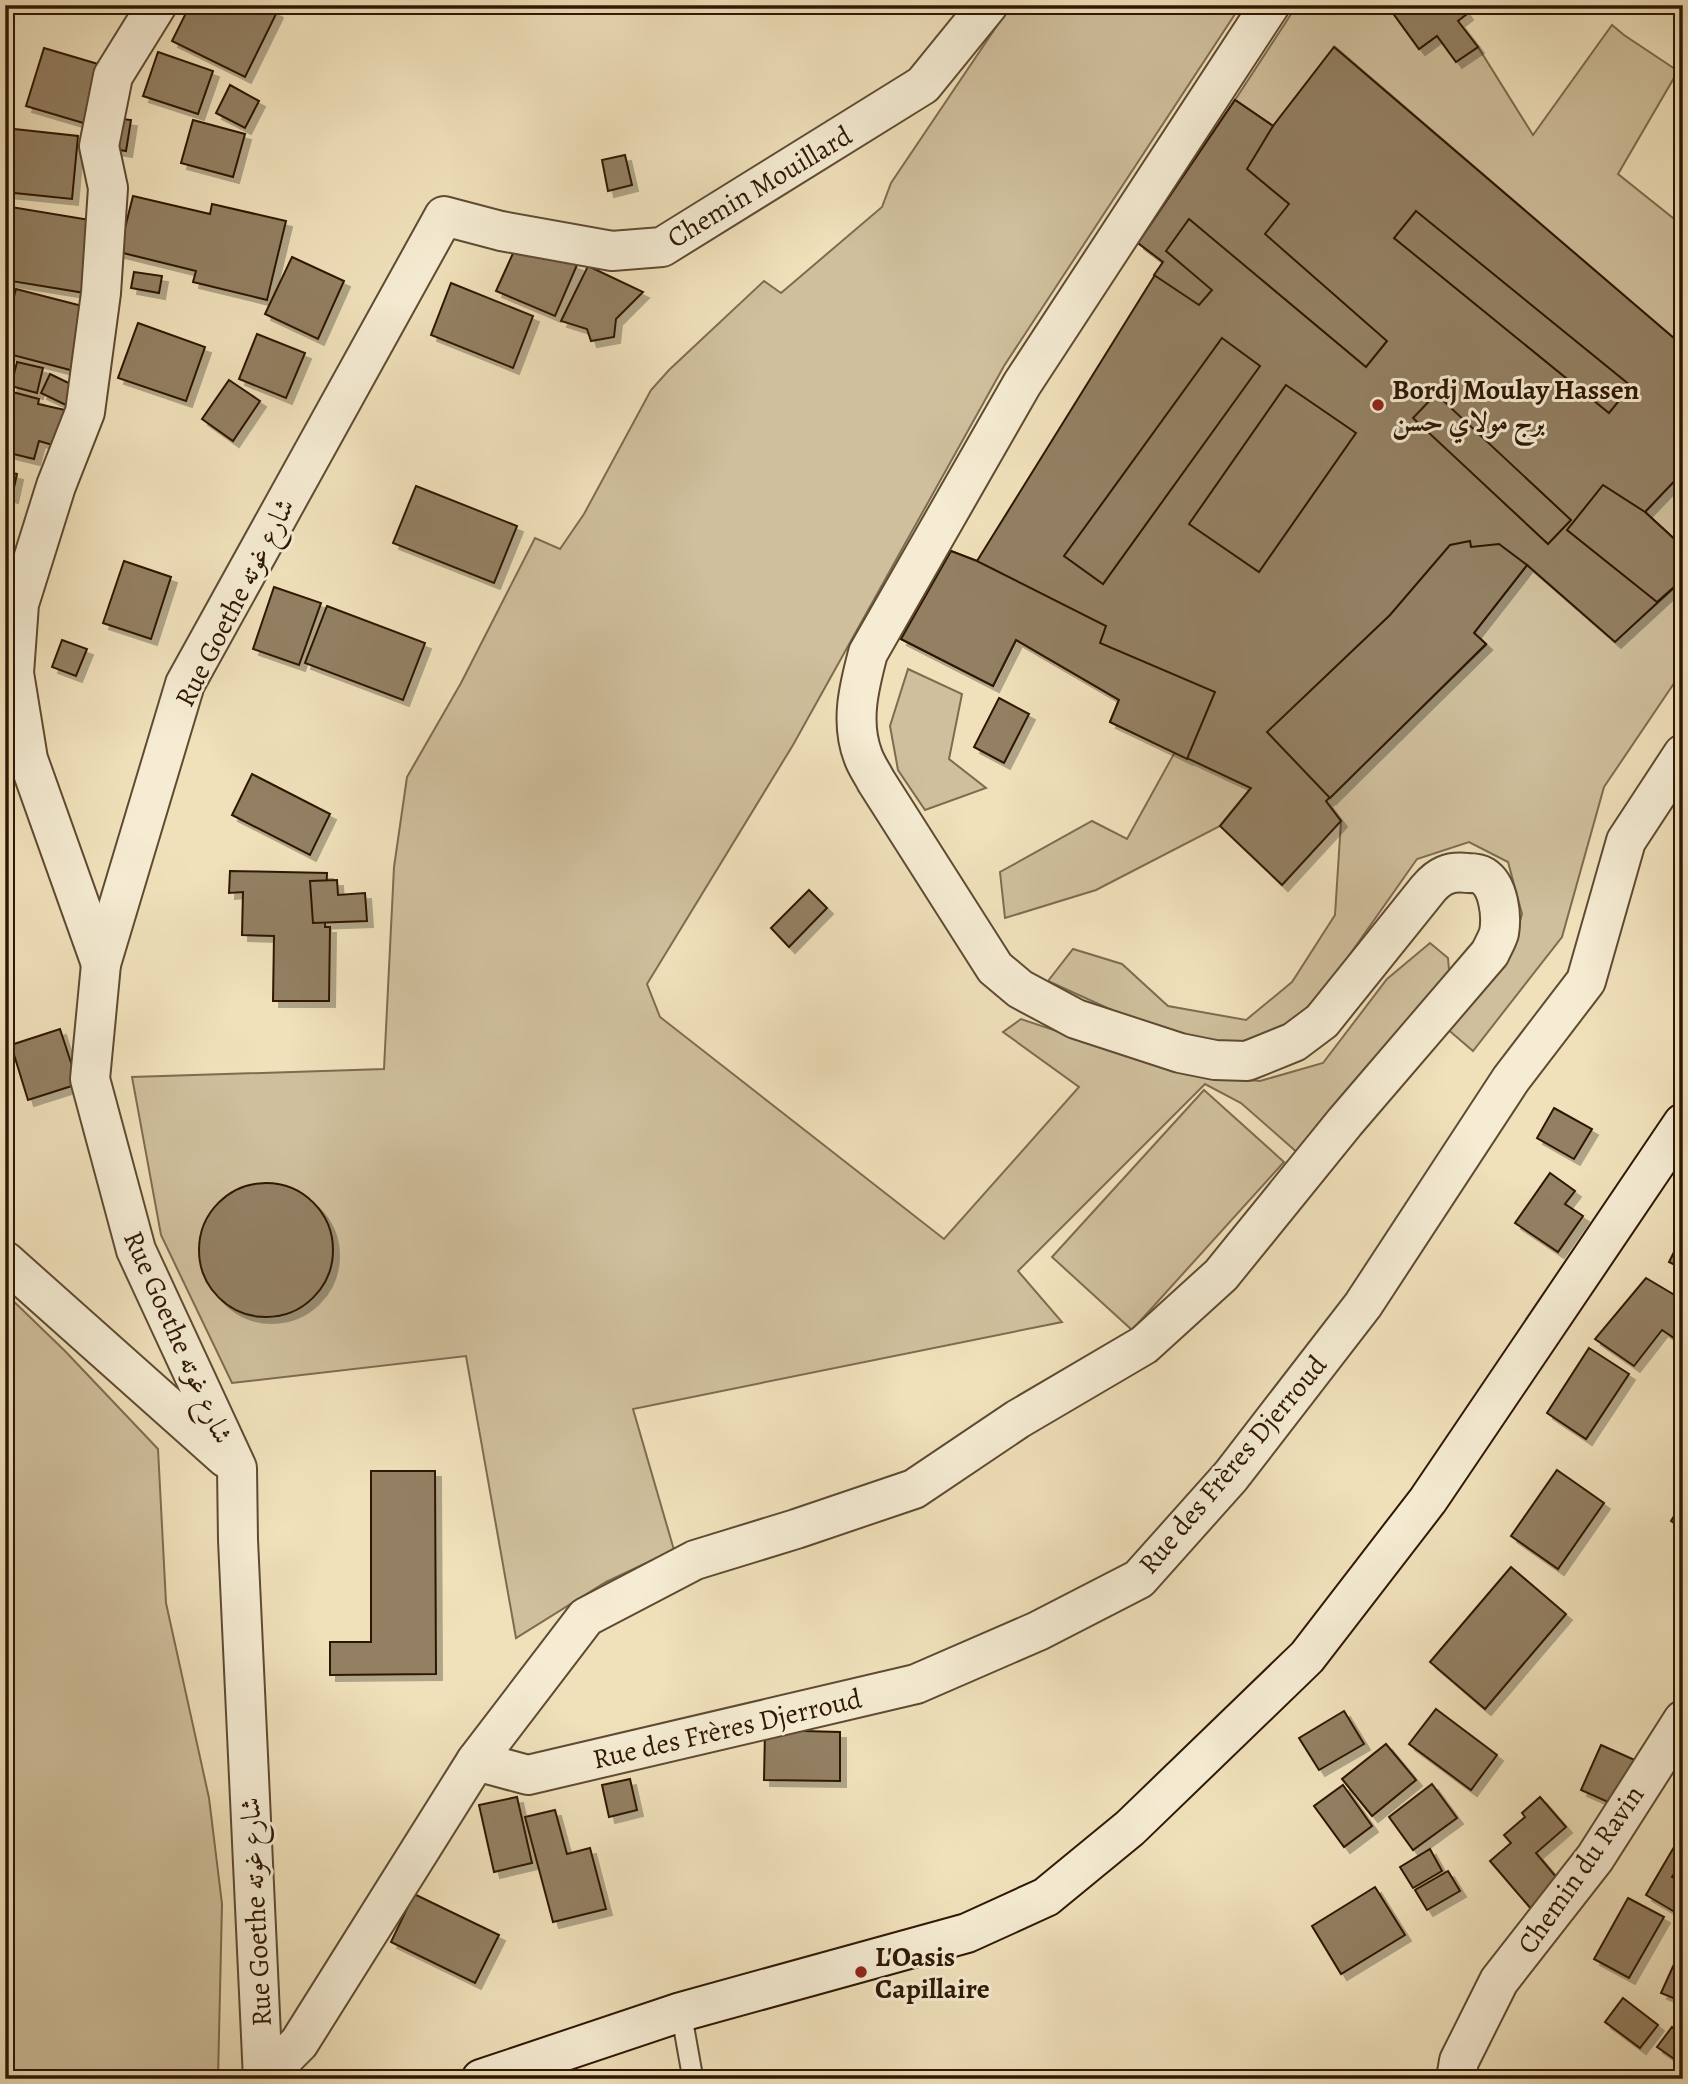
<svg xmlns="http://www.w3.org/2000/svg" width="1688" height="2084" font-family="Alegreya,Amiri,serif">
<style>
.green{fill:#cfbf9c;stroke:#7f6b50;stroke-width:2}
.building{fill:#938063;stroke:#2f1704;stroke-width:2;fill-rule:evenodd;filter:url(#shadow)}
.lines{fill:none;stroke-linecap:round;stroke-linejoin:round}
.lane-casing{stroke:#5f4a32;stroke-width:23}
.street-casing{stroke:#5f4a32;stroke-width:42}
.secondary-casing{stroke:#2f1704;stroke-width:42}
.lane{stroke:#f5ecd3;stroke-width:19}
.street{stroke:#f5ecd3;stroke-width:38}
.secondary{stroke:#f5ecd3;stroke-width:38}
.poi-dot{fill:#8f2418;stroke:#f5ecd3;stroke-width:2.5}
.labels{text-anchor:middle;stroke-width:6;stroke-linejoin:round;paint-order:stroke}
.street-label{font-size:28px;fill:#2f1704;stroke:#f5ecd3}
.poi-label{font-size:28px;font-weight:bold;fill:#2f1704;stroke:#f5ecd3;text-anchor:start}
</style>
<defs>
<filter id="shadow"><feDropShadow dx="6" dy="6" stdDeviation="0" flood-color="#0004"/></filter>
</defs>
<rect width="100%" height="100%" fill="#f0e1bb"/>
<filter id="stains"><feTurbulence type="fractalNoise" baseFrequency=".00286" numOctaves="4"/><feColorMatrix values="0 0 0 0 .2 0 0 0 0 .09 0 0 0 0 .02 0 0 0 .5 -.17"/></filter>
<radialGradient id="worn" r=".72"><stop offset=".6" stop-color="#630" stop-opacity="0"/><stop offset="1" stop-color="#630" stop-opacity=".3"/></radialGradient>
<g class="green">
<path d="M1011,5h230l-237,361 -211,379 -146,239 13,33 284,222 135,-152 -76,-55 18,-13 164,55 75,7 63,-18 64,-84 43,-36 18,15 2,24 -151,172 -58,-51 -36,-19 -187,187 44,51 -429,87 41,141 -68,32 -90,56 -50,-282 -234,27 -71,-148 -29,-158 252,-8 10,-202 13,-90 54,-94 74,-145 25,11 24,-35 67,-124 18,-20 95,-89 17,12 101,-86 9,-24z"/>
<path d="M1297,5h90l32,44 18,-13 19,26 22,-15 55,88 79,-110 12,10 54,36 -60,103 65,52v104l-8,9 -340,-292 -62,79 -38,-26z"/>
<path d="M1683,472v75l-38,-35z"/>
<path d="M1527,565l88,76 68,-61v90l-79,117 -42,150 -89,114 -28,-24 64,-68 13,-45 -14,-52 -39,-20 -52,17 -88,125 -44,47 -52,17 -53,-7 -132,-60 25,-32 49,15 46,42 78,14 46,-38 43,-67 6,-94 -15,-20 160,-156 -12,-12z"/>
<path d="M908,669l54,25 -13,65 37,29 -61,22 -27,-40 -8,-44z"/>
<path d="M1175,752l76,36 -31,38 -124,64 -91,28 -5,-46 92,-51 35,18z"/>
<path d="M1204,1090l80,72 -152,168 -80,-73z"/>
<path d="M5,1293l60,58 93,98 8,154 43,195 13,106 -4,175h-213z"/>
</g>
<g class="building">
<path d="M190,5h74l13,7 -32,65 -73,-36z"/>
<path d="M1387,5h74l6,9 -9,7 20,26 -22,15 -19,-26 -18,13z"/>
<path d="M1334,47l341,292 8,-9v142l-38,40 38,35v32l-68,63 -88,-77 -53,68 12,11 -160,157 15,20 -59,64 -62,-59 31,-38 -141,-66 9,-22 -103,-60 -23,46 -92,-47 50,-88 26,10 186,-299 -25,-19 97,-143 38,26zM1158,691l21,8 -7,16 -21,-9z"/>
<path d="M44,48l64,19 -18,58 -64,-19z"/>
<path d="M158,52l55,19 -15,43 -55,-18z"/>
<path d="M230,85l29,16 -14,27 -29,-15z"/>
<path d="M1235,100l38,26 -26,43 42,35 -24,30 122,107 -21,26 -177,-148 -23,32 46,39 -13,15 -45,-30 9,-13 -25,-19z"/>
<path d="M106,117l25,3 -5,31 -25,-4z"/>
<path d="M193,120l52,14 -12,43 -52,-14z"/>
<path d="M5,128l73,8 -6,63 -67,-7z"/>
<path d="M625,155l7,30 -24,6 -6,-31z"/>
<path d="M133,196l77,18 2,-10 74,17 -19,79 -74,-18 3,-11 -77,-19z"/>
<path d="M5,206l97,16 -11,72 -86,-14z"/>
<path d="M1416,211l215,175 -22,27 -215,-175z"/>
<path d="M519,240l58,25 -22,51 -59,-25z"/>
<path d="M292,257l52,24 -26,58 -53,-25z"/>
<path d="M588,266l55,26 -27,27 -2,18 -23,4 -4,-12 -26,-8z"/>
<path d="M134,272l28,4 -3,17 -28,-5z"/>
<path d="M451,283l82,33 -20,52 -82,-33z"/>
<path d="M16,289l74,19 -16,63 -69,-18v-23z"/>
<path d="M138,323l67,24 -19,54 -68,-23z"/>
<path d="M257,334l48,19 -19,45 -47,-19z"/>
<path d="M1222,338l38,28 -157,218 -39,-28z"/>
<path d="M17,362l26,6 -6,25 -26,-7z"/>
<path d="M50,374l31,15 -9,19 -31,-15z"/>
<path d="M229,380l31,21 -27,40 -31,-22z"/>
<path d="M1286,385l70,48 -97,139 -70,-48z"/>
<path d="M5,390l34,9 -1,5 27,6 -9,36 -17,-5 -5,18 -29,-7z"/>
<path d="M1436,394l135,126 -23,24 -135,-126z"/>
<path d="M5,471l12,3 -5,23 -7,-2z"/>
<path d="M1603,485l42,27 38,35v32l-26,23 -90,-72z"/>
<path d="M416,486l101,40 -23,57 -101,-40z"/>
<path d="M1470,541l1,6 28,-3 28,21 -53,68 12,11 -156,154 -63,-66 123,-117 60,-70z"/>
<path d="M951,551l26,10 129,65 -6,17 115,49 -28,67 -77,-37 9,-22 -103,-60 -23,46 -92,-47z"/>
<path d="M124,561l47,16 -20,62 -48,-16z"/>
<path d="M274,587l47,16 -22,62 -46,-16z"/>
<path d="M327,606l98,37 -22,57 -98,-37z"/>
<path d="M62,640l25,9 -11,27 -24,-9z"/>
<path d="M999,698l30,16 -25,49 -30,-16z"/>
<path d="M252,774l78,40 -20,41 -78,-40z"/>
<path d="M230,871l97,2 -2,54h5l-1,74h-56l1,-65 -32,-1 1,-43 -14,1z"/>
<path d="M337,880l1,15 27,-2 2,28 -54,2 -3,-42z"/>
<path d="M809,890l18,18 -38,39 -18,-19z"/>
<path d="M60,1029l18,55 -50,16 -17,-55z"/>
<path d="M1554,1108l38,21 -18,30 -37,-21z"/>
<path d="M1550,1173l25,18 -10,13 18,12 -25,36 -43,-29z"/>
<circle cx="266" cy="1250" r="67"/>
<path d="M1683,1234v35l-14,-7z"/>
<path d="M1646,1278l37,22v30l-6,10 -15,-10 -28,36 -39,-27z"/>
<path d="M1589,1348l40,26 -43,65 -39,-26z"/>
<path d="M1557,1470l47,33 -46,66 -47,-33z"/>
<path d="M371,1471h64l1,203 -106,1v-33h41z"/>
<path d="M1683,1502v27l-12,-8z"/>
<path d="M1511,1567l55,47 -81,95 -55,-47z"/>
<path d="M1436,1709l61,46 -26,35 -62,-46z"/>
<path d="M1344,1711l20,33 -45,26 -20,-32z"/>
<path d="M765,1730l75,2v49l-76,-1z"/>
<path d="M1386,1744l30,36 -44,36 -30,-37z"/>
<path d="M1601,1745l36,16 -20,45 -36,-16z"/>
<path d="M630,1779l7,31 -28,7 -7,-32z"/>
<path d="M1432,1784l25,34 -44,32 -24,-33z"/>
<path d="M1343,1785l29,41 -28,21 -30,-41z"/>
<path d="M517,1797l15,66 -38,9 -15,-67z"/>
<path d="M1540,1797l26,30 -30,26 26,31 -30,26 -42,-49 21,-18 -7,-8 21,-18 -3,-4z"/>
<path d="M555,1810l12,44 23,-6 16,61 -53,13 -28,-105z"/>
<path d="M1674,1847l9,5v7l-11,18 11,7v26l-3,5 -34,-20z"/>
<path d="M1430,1849l12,22 -29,17 -13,-21z"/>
<path d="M1448,1871l12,20 -33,19 -12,-20z"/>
<path d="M1375,1887l30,48 -64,39 -29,-48z"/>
<path d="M414,1894l85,41 -24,48 -84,-41z"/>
<path d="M1628,1898l36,19 -35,61 -35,-19z"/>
<path d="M1680,1951l3,1v50l-22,-9z"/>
<path d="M1623,1998l35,27 -18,23 -35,-26z"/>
<path d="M1672,2027l11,9v23l-3,4 -23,-16z"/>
<path d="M787,2075v4h-42v-2z"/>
</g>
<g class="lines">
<g class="lane-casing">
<path id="lane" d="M681,2012l12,67"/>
</g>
<g class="street-casing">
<g id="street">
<path d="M101,964l-73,-205 -14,-86 5,-69 37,-118 29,-74 16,-119 7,-105 -9,-42 14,-70 44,-71"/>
<path d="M5,1261l221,197"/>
<path d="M476,1761l110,-144 109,-57 101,-31 118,-40 104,-70 126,-74 77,-70 124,-153 145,-169c3,-7 7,-13 9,-20 3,-17 0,-47 -16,-57 -5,-3 -11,-3 -16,-3 -18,-2 -28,3 -39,16l-106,132 -28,21 -47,19 -32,-1 -35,-7 -104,-34 -56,-30 -25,-21 -119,-187c-4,-8 -10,-16 -13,-25 -13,-34 -4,-69 5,-103l154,-269 248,-379"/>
<path d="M263,2073l19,-13 17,-17 177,-282 52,14 388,-91 122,-53 101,-52 92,-103 132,-171 148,-226 75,-98 40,-140 57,-87"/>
<path d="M263,2079l-25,-539 -1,-72 -101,-218 -46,-171 11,-115 84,-280 259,-468 57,15 111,20 50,-4 261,-162 65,-80"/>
<path d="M1456,2079l3,-18 40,-80 96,-123 88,-138"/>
</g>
</g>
<g class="secondary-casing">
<path id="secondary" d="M481,2079l200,-67 286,-79 79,-36 84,-69 177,-171 121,-157 255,-377"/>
</g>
<use href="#lane" class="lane"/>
<use href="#street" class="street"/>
<use href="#secondary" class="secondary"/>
</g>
<g class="poi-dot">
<circle cx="1378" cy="405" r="7"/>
<circle cx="861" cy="1972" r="7"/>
</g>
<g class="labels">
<g class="street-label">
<text transform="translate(759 186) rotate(-31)" y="10">Chemin Mouillard</text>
<text transform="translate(234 602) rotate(-63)" y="10">Rue Goethe شارع غوته</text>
<text transform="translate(179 1337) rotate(66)" y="10">Rue Goethe شارع غوته</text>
<text transform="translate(1232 1464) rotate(-50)" y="10">Rue des Frères Djerroud</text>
<text transform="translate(727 1728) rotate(-13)" y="10">Rue des Frères Djerroud</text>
<text transform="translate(1580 1869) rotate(-55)" y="10">Chemin du Ravin</text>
<text transform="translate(255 1912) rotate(-93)" y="10">Rue Goethe شارع غوته</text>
</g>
<g class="poi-label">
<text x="1392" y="399">Bordj Moulay Hassen<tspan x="1392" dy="32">برج مولاي حسن</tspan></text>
<text x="875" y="1966">L'Oasis<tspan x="875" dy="32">Capillaire</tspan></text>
</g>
</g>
<rect width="1688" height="2084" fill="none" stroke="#f0e1bb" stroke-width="28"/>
<rect x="7" y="7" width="1674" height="2070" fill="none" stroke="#2f1704" stroke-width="3.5"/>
<rect x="14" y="14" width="1660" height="2056" fill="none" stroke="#2f1704" stroke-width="2"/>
<rect width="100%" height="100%" filter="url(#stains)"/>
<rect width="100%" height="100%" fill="url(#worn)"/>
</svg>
